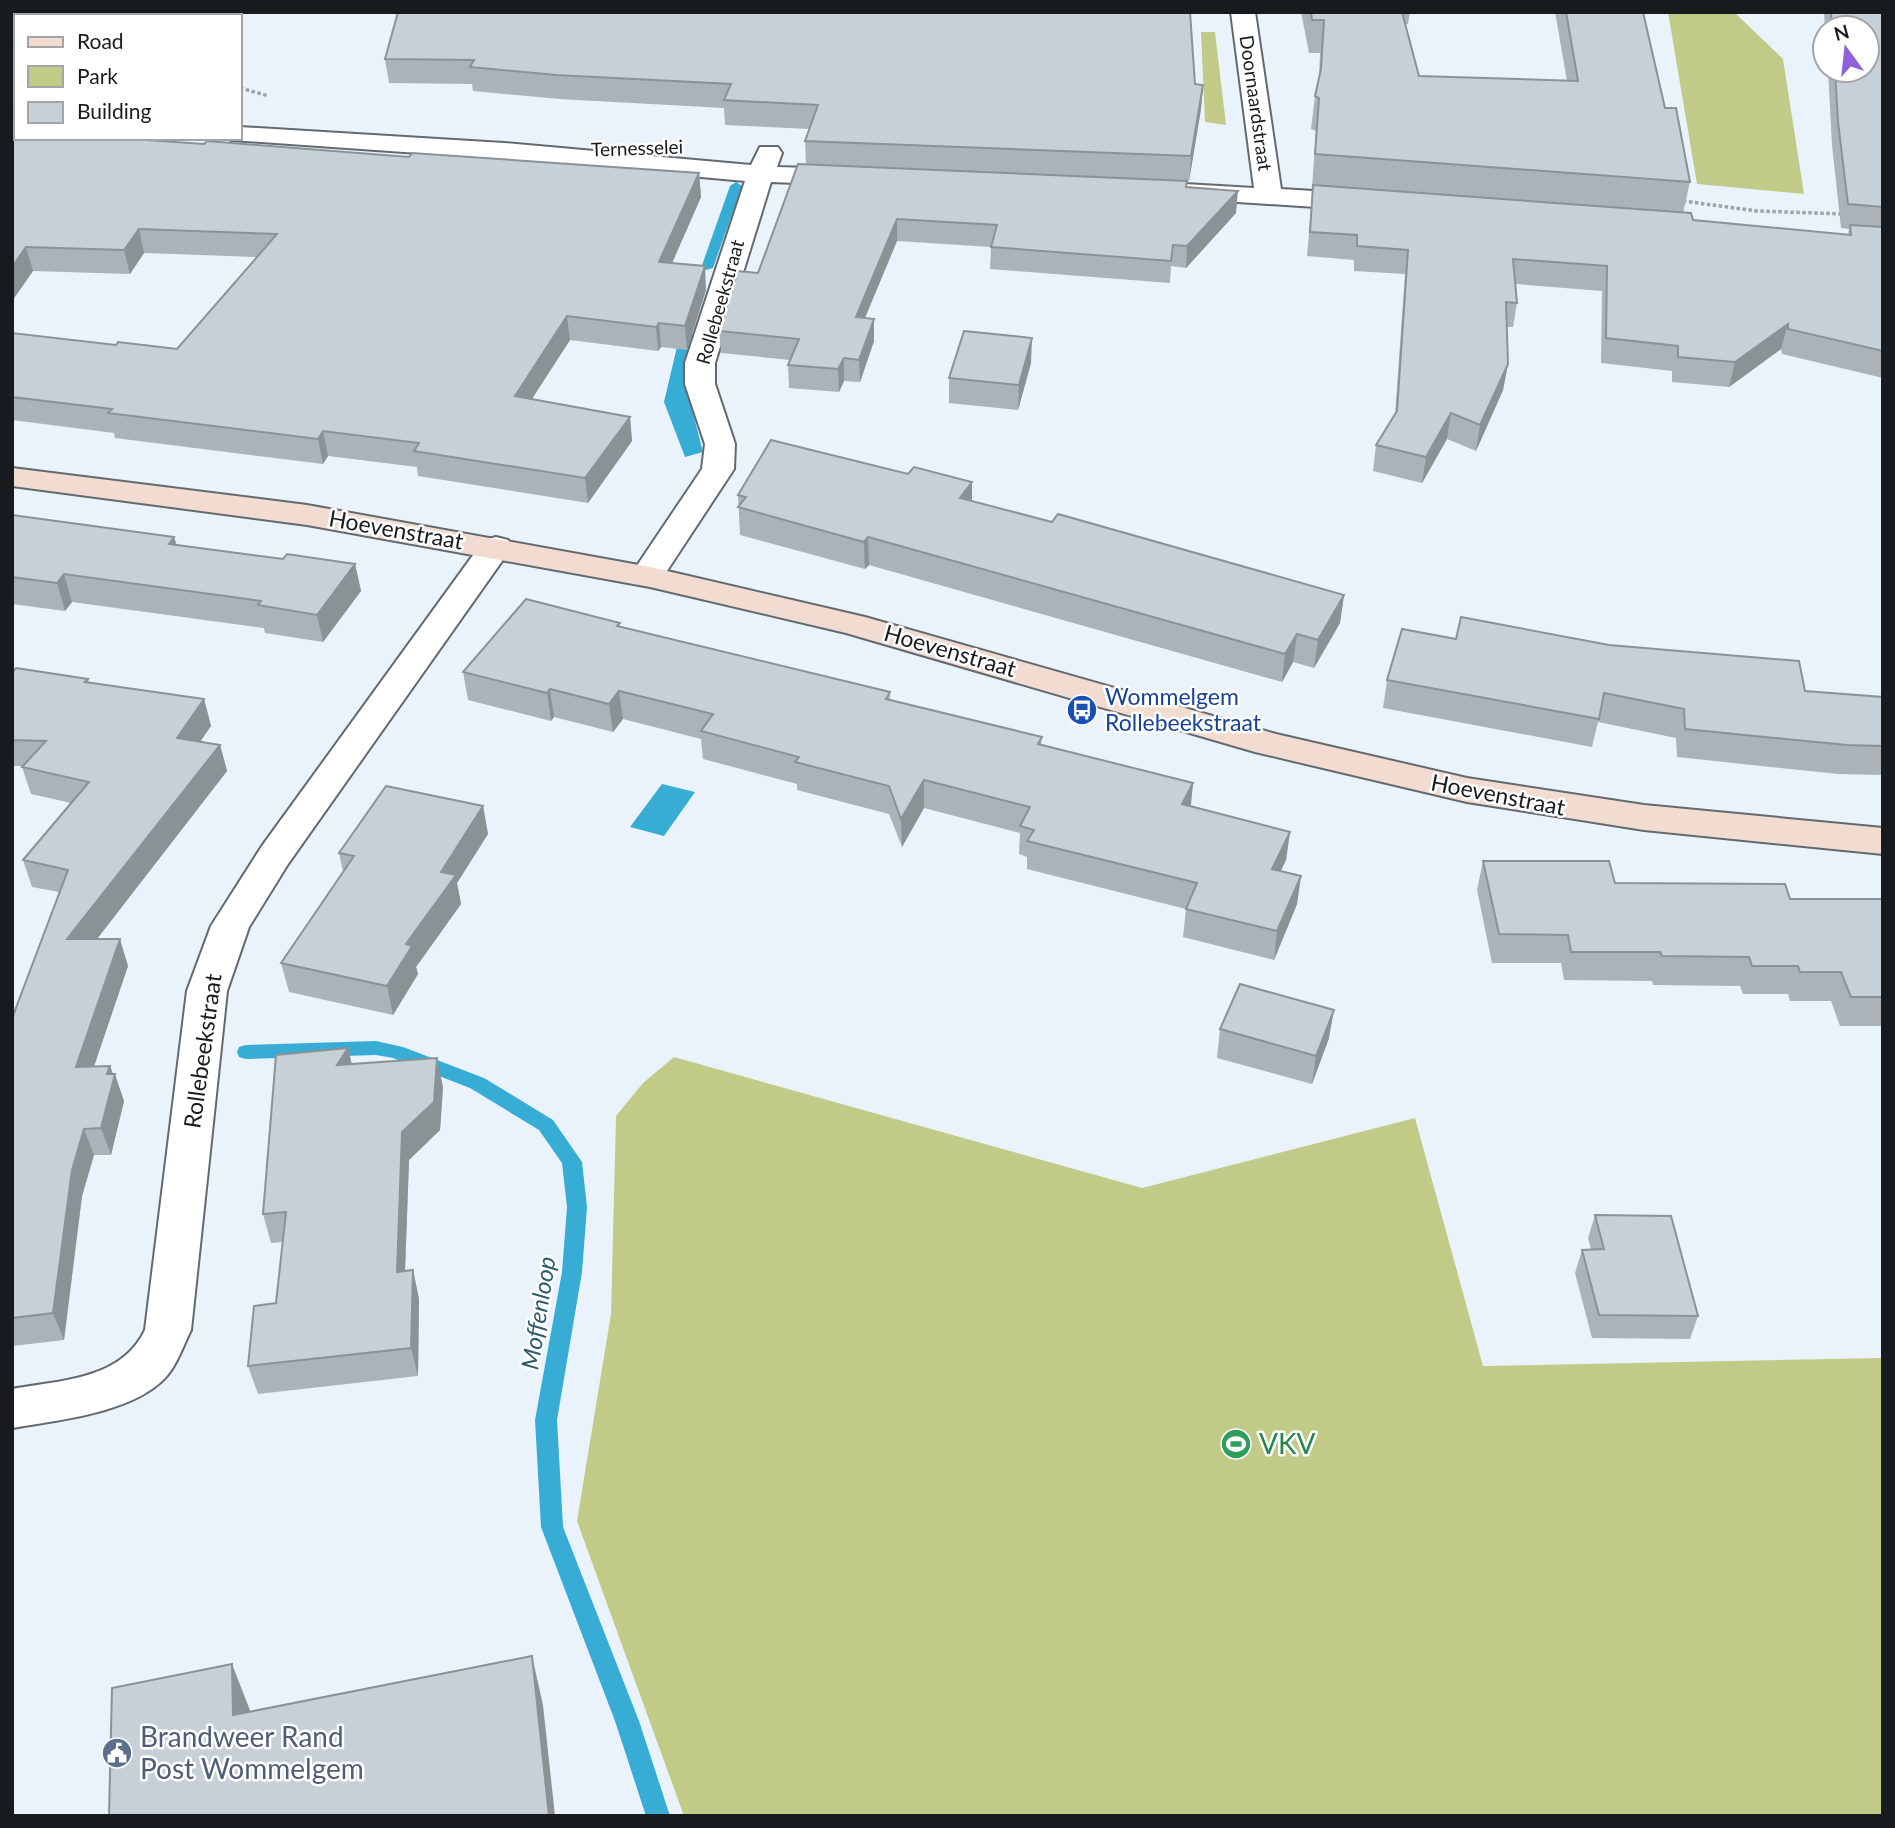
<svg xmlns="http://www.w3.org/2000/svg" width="1895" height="1828" font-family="Lato,sans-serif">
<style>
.green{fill:#c1ca87}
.water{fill:#37acd5}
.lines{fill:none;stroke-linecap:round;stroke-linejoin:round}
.stream{fill:#37acd5;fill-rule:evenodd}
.lane-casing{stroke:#626a70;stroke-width:4}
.street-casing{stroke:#626a70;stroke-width:4}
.secondary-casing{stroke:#626a70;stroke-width:4}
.path{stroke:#9ca3a9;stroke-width:3.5;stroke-dasharray:3.5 2.5;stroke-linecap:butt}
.lane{fill:#fff;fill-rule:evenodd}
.street{fill:#fff;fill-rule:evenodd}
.secondary{fill:#f2dbd1;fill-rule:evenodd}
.wall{fill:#abb3b9}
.shaded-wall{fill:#8b9296}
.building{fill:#c7d0d7;stroke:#8b9296;stroke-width:2}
.labels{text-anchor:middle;stroke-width:5;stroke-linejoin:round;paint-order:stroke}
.far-street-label{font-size:19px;fill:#181b1e;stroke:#fff}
.street-label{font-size:23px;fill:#181b1e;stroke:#fff}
.transit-label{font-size:23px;fill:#164399;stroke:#fff;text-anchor:start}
.water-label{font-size:24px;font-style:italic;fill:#2c5a6c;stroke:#fff}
.near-leisure-label{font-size:28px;fill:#27864d;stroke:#fff;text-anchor:start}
.near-service-label{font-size:28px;fill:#4e5e75;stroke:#fff;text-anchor:start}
</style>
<rect width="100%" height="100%" fill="#eaf3fb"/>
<g class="green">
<path d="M1668,12h66l49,47 21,135 -107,-10z"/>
<path d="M1201,32h14l11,93 -21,-3z"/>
<path d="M674,1057l468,131 273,-70 68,248 400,-8v458h-1199l-107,-295 34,-207 5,-198 27,-33z"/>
</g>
<g class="water">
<path d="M680,334l14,1 -8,51 17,66 -18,5 -21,-55z"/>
<path d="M662,784l33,8 -31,44 -34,-9z"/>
</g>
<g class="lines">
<g class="stream">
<path d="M736,182l6,4 -29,82 -11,3 -1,-3 29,-82z"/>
<path d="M376,1041l27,6 81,31 69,42 29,42 5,45 -5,65 -25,148 6,107 76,194 31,95h-24l-31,-95 -74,-194 -6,-107 27,-148 5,-65 -5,-44 -23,-33 -69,-42 -77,-30 -17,-3 -130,4 -7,-2 -2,-5 2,-5 7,-2z"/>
</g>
<g class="lane-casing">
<path id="lane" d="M88,12h20l-2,4h-20z"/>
</g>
<g class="street-casing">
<g id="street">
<path d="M1231,12h24l26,177 81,5 10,2 4,6 -4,6 -10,2 -186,-12 -4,-6 4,-6 9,-2 69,4z"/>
<rect x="12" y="117" width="4" height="16"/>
<path d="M240,127l264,16 247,22 9,-18h18l4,6 -5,14 68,2 9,2 4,6 -4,6 -9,2 -74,-3 -56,181v21l20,60 -1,25 -75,114 -12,3 -12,-3 -5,-7 72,-107 3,-25 -20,-60v-21l60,-182 -241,-22 -273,-19 -2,-2h11z"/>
<path d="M496,537l12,3 4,7 -224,317 -39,63 -22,64 -36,339c-8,16 -14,35 -26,48 -33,35 -107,42 -153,50v-39c49,-9 109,-9 133,-59l42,-339 24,-65 51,-80 222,-306z"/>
</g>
</g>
<g class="secondary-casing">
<path id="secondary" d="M12,468l295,37 343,62 215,50 411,117 191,44 177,27 239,23v26l-239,-24 -177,-28 -212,-50 -409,-119 -196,-46 -343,-62 -295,-39z"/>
</g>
<g class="path">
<path d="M240,88l29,8"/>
<path d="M1683,201l74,10 88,3"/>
</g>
<use href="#lane" class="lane"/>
<use href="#street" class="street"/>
<use href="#secondary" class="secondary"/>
</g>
<g class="wall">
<path d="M398,12l805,73 -2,24 -12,72h-2v6l49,26 -50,55 -15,-2 -1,17 -180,-14 1,-22 -94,-6 -32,77 9,1v22l-14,41 -16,-1 -5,11 -50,-4 -1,-23 2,-5 -69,-7 -2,-22 39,-58 48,-108 -1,-24 4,-12 -84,-4 -1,-17 -165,-9 -86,-8 -1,-7 -83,-1 -4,-24z"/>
<path d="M1301,12h109l-2,12h-3l14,52 148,5 -12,-69h88l22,96 25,74 -7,31 10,7 155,15 1,-6 -8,-1 -9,-83 -4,-75h39v-42h-42l-1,-16h59v366l-101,-24 -1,-5 -52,38 -57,-5v-11l-71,-8 1,-72 -86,-7 1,19 -4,24h-6l1,37 -5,26 -27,61 -29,-12 -25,44 -49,-12 3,-26 19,-30 10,-141 -51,-3v-11l-47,-4 6,-68h-1l4,-57 -5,-2 4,-33 4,-18 1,-25h-11z"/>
<path d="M12,137l397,20 290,16 2,24 -29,66 34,27 -19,60 -26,-3 -3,4 -88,-11 -38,59 98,18 2,24 -44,62 -170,-27 -1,-9 -89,-11 -5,8 -208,-26 -1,-5 -102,-13v-87l104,12 61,4 80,-92 -113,-4 -14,21 -97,-3 -21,30z"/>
<path d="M1031,363l-13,47 -69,-7v-25z"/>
<path d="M738,495l234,6 80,21 292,73 -4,28 -26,45 -21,-6 -11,20 -413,-117 -4,4 -125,-34z"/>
<path d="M12,515l162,22 3,8 106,14 72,5 6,27 -38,51 -58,-9 -1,-5 -192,-26 -7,9 -53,-7z"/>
<path d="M620,626l270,66v8l152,37 -1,8 152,38 -2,23 99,26 -4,28 -5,11 20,5 -4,28 -23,56 -91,-23 3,-28 -159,-40v-12l-8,-3 1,-21 -96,-25 -22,39 -13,-33 -92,-24v-6l-94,-25 -2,-20 -78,-20 -10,13 -59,-15 -3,4 -83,-21 -5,-28z"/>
<path d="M1456,639l349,52 78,6v78l-45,-1 -161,-17 -1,-19 -78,-16 -6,25 -209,-39 4,-28z"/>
<path d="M12,673l76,6 1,4 115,16 7,27 -11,15 20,4 7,26 -130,168 31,27 -34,100h16l14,35 -13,54h-17l-12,41 -18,144 -52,6v-327l47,-127 -27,-5 -9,-27 48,-57 -40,-9 -9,-27 2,-1h-12z"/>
<path d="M483,806l5,28 -31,49 4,21 -45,63 2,7 -25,41 -104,-23 -8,-29 62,-91 -4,-19z"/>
<path d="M1483,861l132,22 175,16h93v127h-43l-9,-25h-41l-2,-7h-45l-3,-8 -87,-1 -1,-4 -88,-1 -3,-17h-69l-15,-73z"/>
<path d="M1220,1029l109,9 -17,46 -95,-26z"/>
<path d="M352,1064l91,23 -3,43 -31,30 -4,111 8,-1 6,29 -1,77 -160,18 -10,-28 28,-63 7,-61 -12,1 -8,-29z"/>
<path d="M1595,1215l103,101 -8,23 -98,-1 -17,-65 7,-23 9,-1 -3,-11z"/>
</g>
<g class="shaded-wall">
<path d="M1203,85l-2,24 -12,72 2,-25z"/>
<path d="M699,173l2,24 -39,89 -3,-24z"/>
<path d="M1238,191l-2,22 -50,55 1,-22z"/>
<path d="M897,219v22l-41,98v-22z"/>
<path d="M139,229l5,24 -14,21 -6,-24z"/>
<path d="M26,247l7,24 -21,30v-34z"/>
<path d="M705,266l1,24 -19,60 -2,-24z"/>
<path d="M567,316l3,24 -52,80 -3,-24z"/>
<path d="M874,319v22l-14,41 -1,-22z"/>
<path d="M659,323l2,24 -3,4 -2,-24z"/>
<path d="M1788,324l-7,25 -52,38 6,-25z"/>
<path d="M1032,338l-1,25 -13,47 1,-25z"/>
<path d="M844,358v23l-5,11 -1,-23z"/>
<path d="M1508,364l-5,26 -27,61 4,-26z"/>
<path d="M1451,413l-4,26 -25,44 4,-26z"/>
<path d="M630,417l2,24 -44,62 -3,-25z"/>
<path d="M323,431l5,25 -5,8 -5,-25z"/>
<path d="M972,482v28l-12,-12z"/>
<path d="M174,537l8,27 -13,-20z"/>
<path d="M868,537l1,28 -4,4 -1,-27z"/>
<path d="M355,564l6,27 -38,51 -6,-27z"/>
<path d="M64,574l8,28 -7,9 -8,-28z"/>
<path d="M1344,595l-4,28 -26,45 4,-28z"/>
<path d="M1297,634l-4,28 -11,20 3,-28z"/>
<path d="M550,689l4,28 -3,4 -4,-28z"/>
<path d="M619,691l4,28 -10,13 -4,-28z"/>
<path d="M204,699l7,27 -26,38 -8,-26z"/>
<path d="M220,745l7,26 -151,195 -9,-27z"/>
<path d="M924,780v28l-22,39 -1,-28z"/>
<path d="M1193,783l-3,28 -8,-7z"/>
<path d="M483,806l5,28 -31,49 4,21 -45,63 2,7 -25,41 -6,-29 54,-114z"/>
<path d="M1290,832l-4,28 -18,37 4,-28z"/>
<path d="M1301,876l-4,28 -23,56 3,-29z"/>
<path d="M120,939l8,27 -43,127 -9,-26z"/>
<path d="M1334,1010l-5,28 -17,46 4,-28z"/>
<path d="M348,1048l7,29 -18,-12z"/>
<path d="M437,1058l6,29 -3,43 -31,30 -5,140 -7,-28 5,-140z"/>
<path d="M110,1066l4,12 1,-4 9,27 -13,54 -10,-27 6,-54z"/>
<path d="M84,1129l10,26 -12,41 -18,144 -11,-27 19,-143z"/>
<path d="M413,1270l6,29 -1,77 -7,-28z"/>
<path d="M532,1656l11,49 12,111h-6z"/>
<path d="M232,1664l19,49 -18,2z"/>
</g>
<g class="building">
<path d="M398,12h792l5,72 8,1 -12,71 -386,-15 13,-36 -94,-5 7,-16 -175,-9 -86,-8 4,-7 -89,-1z"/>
<path d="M1311,12h91l17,64 159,5 -12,-69h77l22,96h11l14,74 -375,-28 4,-56 -4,-2 6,-27 3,-49h-12z"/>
<path d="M1831,12h52v195l-35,-3 -10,-82 -3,-52h32v-42h-35z"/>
<path d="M12,137l4,1 55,1 46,-1 87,6 3,-3 202,16 3,-4 287,20 -40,89 46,4 -20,60 -26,-3 -3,4 -89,-11 -52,80 115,21 -45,61 -171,-27 5,-8 -96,-12 -5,8 -210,-26 4,-4 -100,-12v-64l104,12 2,-3 59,7 100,-115 -138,-5 -15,21 -98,-3 -14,20z"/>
<path d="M798,164l389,17 -1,6 52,4 -51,55 -14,-1 -2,16 -180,-14 6,-22 -100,-6 -41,98 18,2 -15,41 -15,-2 -6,11 -50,-4 11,-26 -80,-8 19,-60 20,2z"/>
<path d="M1313,185l378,28 2,7 158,15 -1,-10 33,2v124l-95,-22v-5l-53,38 -57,-5v-11l-72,-8 1,-72 -94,-7 4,44 -11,-1 2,62 -28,61 -29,-12 -25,44 -50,-12 21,-34 11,-161 -51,-4v-11l-47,-3z"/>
<path d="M964,331l68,7 -13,47 -70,-7z"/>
<path d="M771,440l137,34 6,-7 58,15 -12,16 92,24 6,-8 286,81 -26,45 -21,-6 -12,20 -417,-117 -4,5 -126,-35 8,-10 -8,-2z"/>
<path d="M12,515l162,22 -5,7 114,15 4,-5 68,10 -38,51 -59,-10 3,-4 -197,-27 -7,9 -45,-6z"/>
<path d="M526,599l94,24 -3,3 273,66 -4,7 156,38 -4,7 155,39 -11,21 108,28 -18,37 29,7 -24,55 -91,-22 11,-26 -170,-42 7,-11 -14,-4 10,-19 -106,-27 -23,39 -12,-33 -94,-24 4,-5 -98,-26 12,-17 -94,-23 -10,13 -59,-15 -3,4 -84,-21z"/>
<path d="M1461,617l148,28 190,16 6,30 78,6v49l-36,-1 -162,-16 -1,-20 -80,-16 -5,26 -212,-39 15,-51 54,10z"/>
<path d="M16,668l72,11 -3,3 119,17 -27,39 43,7 -153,194h53l-44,128 34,-1 -3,8h8l-14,54 -17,1 -12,41 -19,143 -41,5v-299l5,-14 51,-135 -45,-10 66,-78 -67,-15 24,-26 -34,-1v-67z"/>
<path d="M386,786l97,20 -42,66 15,3 -50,69 6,2 -25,40 -106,-23 73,-107 -15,-3z"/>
<path d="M1483,861h126l6,22 170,1 5,15h93v98h-32l-10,-25h-41l-2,-6h-46l-3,-9 -87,-1 -2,-4h-89l-3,-17 -69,-1z"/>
<path d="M1240,984l94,26 -18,46 -96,-27z"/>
<path d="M348,1048l-11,17 100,-7 -3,44 -32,30 -5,140 16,-2 -2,78 -163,18 6,-60 22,-3 10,-91 -23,2 13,-159z"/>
<path d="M1595,1215l76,1 27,100 -99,-1 -17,-65 22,-1z"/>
<path d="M532,1656l17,160h-440l3,-128 120,-24 1,51z"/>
</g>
<defs>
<g id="bus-disc" transform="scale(1.575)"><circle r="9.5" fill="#1a4fb4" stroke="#fff"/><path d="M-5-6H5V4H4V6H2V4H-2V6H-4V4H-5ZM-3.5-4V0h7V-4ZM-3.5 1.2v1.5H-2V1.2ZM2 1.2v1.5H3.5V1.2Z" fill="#fff"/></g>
<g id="stadium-disc" transform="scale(1.575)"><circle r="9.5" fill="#2e9e5b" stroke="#fff"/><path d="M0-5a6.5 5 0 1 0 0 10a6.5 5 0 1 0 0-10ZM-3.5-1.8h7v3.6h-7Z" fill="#fff"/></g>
<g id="civic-disc" transform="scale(1.575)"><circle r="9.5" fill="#5c6f8a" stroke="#fff"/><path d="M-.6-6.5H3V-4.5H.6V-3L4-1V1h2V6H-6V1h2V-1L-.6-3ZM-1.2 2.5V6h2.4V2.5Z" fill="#fff"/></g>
</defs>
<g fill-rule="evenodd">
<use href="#bus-disc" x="1082" y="710"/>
<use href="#stadium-disc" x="1236" y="1444"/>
<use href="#civic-disc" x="117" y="1753"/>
</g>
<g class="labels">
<g class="far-street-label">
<text transform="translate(1256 103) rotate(82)" y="7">Doornaardstraat</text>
<text transform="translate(637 148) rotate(-2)" y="7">Ternesselei</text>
<text transform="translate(720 302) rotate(-74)" y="7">Rollebeekstraat</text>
</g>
<g class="street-label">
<text transform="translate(396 530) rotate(10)" y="8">Hoevenstraat</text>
<text transform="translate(950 651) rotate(16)" y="8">Hoevenstraat</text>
<text transform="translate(1498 795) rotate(11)" y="8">Hoevenstraat</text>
<text transform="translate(203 1051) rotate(-82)" y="8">Rollebeekstraat</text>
</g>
<g class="transit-label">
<text x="1105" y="705">Wommelgem<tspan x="1105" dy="26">Rollebeekstraat</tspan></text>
</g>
<g class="water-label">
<text transform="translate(539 1313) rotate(-81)" y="8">Moffenloop</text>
</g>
<g class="near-leisure-label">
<text x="1259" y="1454">VKV</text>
</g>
<g class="near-service-label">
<text x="140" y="1747">Brandweer Rand<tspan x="140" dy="32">Post Wommelgem</tspan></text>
</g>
</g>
<rect width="1895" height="1828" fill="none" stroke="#181b1e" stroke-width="28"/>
<rect x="14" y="14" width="228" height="126" fill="#ffffff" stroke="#a3a4a5" stroke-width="2"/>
<rect x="28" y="37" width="35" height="10" fill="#f2dbd1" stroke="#a3a4a5" stroke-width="2"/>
<text x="77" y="49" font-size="21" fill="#181b1e">Road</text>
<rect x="28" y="66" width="35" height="21" fill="#c1ca87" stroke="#a3a4a5" stroke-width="2"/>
<text x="77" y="84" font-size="21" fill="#181b1e">Park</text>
<rect x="28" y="102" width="35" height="21" fill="#c7d0d7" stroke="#a3a4a5" stroke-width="2"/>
<text x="77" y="119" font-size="21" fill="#181b1e">Building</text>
<g transform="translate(1846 49) rotate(345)"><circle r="33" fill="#ffffff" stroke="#a3a4a5" stroke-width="2"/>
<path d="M0-5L12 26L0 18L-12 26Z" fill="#8f61db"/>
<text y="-10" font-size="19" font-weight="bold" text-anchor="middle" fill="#181b1e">N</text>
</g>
</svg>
